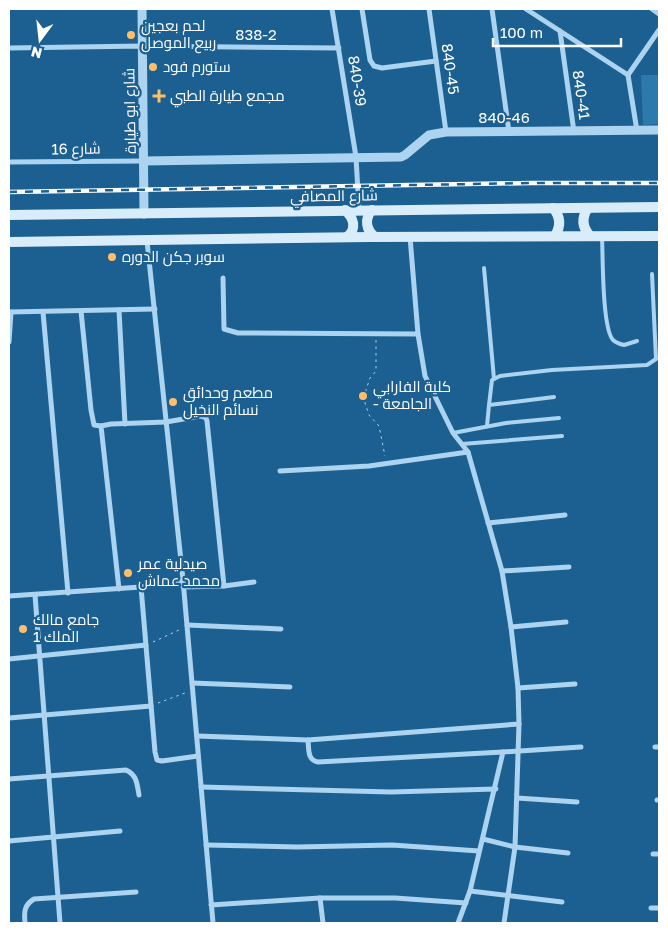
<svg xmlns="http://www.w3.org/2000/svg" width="668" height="932" font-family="'Golos Text',Cairo,sans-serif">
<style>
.green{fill:#2c79ae}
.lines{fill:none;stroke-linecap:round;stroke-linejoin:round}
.path{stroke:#acd3ef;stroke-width:1;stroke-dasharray:2.5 4;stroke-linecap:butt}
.service{stroke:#acd3ef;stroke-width:4}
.minor{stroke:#acd3ef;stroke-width:5}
.tertiary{stroke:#acd3ef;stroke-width:9}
.secondary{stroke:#d9ecfa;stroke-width:10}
.rail-casing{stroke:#fff;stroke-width:4.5}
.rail{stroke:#1c6092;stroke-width:2.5;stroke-dasharray:8;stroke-linecap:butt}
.poi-dot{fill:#ffbf6a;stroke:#1c6092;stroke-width:2}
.labels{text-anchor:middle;stroke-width:4.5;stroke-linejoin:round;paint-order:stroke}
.poi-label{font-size:15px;fill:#fff;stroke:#1c6092;text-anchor:start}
.street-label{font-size:15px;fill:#fff;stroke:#1c6092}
</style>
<rect width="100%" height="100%" fill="#1c6092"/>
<path class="green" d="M641,75h18v49l-16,1z"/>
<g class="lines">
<g class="path">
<path d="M376,340v31l-6,7 -4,12 -1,13 4,12 10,11 6,30"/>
<path d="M153,642l26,-12"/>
<path d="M158,703l27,-10"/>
</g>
<g class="service">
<path d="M602,238c1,18 0,90 11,102 3,3 7,4 11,5l13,-4"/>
<path d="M484,268l10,111"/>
<path d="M489,405l3,-25 8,-4 52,-6 95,-5 9,-6 -4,-85"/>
<path d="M487,426l2,-21 65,-8"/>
<path d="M453,433l53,-10 53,-5"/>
<path d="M462,444l100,-8"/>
</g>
<g class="minor">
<path d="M332,9l24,148 3,53"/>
<path d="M362,9l8,51 4,6 8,2 54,-7"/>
<path d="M429,9l17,123"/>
<path d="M492,9l17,123"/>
<path d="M526,9l102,66 9,56"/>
<path d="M652,9l7,5"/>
<path d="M560,31l14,101"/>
<path d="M9,48l134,-2 196,2"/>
<path d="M628,75l31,-45"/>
<path d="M9,162l135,-1"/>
<path d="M410,237l8,97 7,42 28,57 15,19 34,119 9,56 7,61 1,36 -4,123 -11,76"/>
<path d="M147,241l36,339 30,343"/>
<path d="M223,278l1,51 14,4 180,1"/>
<path d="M119,310l6,114"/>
<path d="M81,311l10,99 3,15 7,1"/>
<path d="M9,312l146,-3"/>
<path d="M43,312l25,281"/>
<path d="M9,342l2,-30"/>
<path d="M280,471l89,-5 99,-14"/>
<path d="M488,523l77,-8"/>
<path d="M502,571l67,-4"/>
<path d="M141,587l14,165 2,8 5,1 36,-5"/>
<path d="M183,587l41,-1 30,-4"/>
<path d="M119,589l-18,-163 10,-2 55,-2 35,-6 5,2 1,3 17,165"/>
<path d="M35,595l25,328"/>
<path d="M9,596l132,-9 42,-7"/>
<path d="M187,625l94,4"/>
<path d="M511,627l55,-5"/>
<path d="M9,659l137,-14"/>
<path d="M192,683l98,4"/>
<path d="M518,688l57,-4"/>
<path d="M9,718l142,-12"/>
<path d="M197,736l111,4 211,-16"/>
<path d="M308,740c1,9 -1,20 10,22l185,-10"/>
<path d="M655,747h4"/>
<path d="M9,779l117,-9c11,5 11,14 13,25"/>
<path d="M201,787l190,5 105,-3"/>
<path d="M517,798l60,4"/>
<path d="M657,800h2"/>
<path d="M483,839l32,8 53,6"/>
<path d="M9,841l111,-10"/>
<path d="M206,845l91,2 95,-2 87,6"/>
<path d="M653,854h6"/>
<path d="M470,891l92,11"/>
<path d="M320,898l3,25"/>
<path d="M211,905l109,-7h75l71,5"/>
<path d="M651,908h8"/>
<path d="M25,923c-1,-11 -1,-18 9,-24l102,-7"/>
<path d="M458,923l12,-32 33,-139 78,-5"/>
</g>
<g class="tertiary">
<path d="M142,9l2,205"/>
<path d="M144,161l257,-4 4,-2 24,-20 17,-3 213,-2"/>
</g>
<g class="secondary">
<path d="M553,208c8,9 8,18 2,28"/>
<path d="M588,208c-7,10 -6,19 2,28"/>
<path d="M345,210c9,8 12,19 2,27"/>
<path d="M372,210c-8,9 -6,20 3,27"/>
<path d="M9,215l650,-8"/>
<path d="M9,242l360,-5 290,-1"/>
</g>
<g class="rail-casing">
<path id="rail" d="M9,192l522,-9h128"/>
</g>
<use href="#rail" class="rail"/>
</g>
<g class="poi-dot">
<circle cx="131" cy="35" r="5"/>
<circle cx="153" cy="67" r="5"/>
<path d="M156.5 88.5h5v5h5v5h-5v5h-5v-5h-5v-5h5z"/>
<circle cx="112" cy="257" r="5"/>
<circle cx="363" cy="396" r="5"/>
<circle cx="173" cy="402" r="5"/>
<circle cx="128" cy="573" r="5"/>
<circle cx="23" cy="629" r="5"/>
</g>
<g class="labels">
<g class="poi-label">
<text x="141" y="31">لحم بعجين<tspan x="141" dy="17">ربيع الموصل</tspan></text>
<text x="163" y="72">ستورم فود</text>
<text x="170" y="101">مجمع طيارة الطبي</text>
<text x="122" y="262">سوبر جكن الدوره</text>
<text x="373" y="392">كلية الفارابي<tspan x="373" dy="17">- الجامعة</tspan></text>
<text x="183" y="398">مطعم وحدائق<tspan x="183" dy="17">نسائم النخيل</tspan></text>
<text x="138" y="569">صيدلية عمر<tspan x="138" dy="17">محمد عماش</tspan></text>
<text x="33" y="625">جامع مالك<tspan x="33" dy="17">الملك 1</tspan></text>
</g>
<g class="street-label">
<text x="256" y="40">838-2</text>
<text transform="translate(450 69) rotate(82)" y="5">840-45</text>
<text transform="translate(357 81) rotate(81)" y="5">840-39</text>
<text transform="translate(581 95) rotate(82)" y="5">840-41</text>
<text transform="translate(130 111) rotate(-91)" y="5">شارع ابو طيارة</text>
<text x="504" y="123">840-46</text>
<text transform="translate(76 149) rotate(-1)" y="5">شارع 16</text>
<text transform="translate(334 196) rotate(-1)" y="5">شارع المصافي</text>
</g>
</g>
<rect width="668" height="932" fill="none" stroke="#ffffff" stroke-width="20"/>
<g transform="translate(40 40) rotate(195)" stroke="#1c6092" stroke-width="4" paint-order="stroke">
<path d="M0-4L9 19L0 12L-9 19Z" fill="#ffffff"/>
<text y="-8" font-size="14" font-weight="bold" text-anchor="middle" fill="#ffffff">N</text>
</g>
<path d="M493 38v8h128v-8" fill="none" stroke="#ffffff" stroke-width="2.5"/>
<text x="500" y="38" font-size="15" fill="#ffffff" stroke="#1c6092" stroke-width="4" paint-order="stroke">100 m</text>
</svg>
